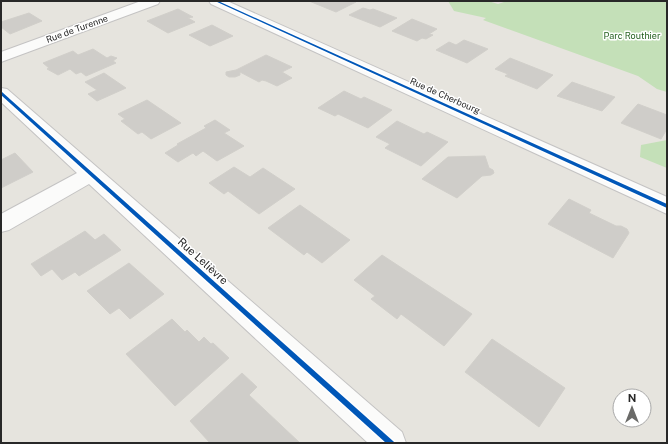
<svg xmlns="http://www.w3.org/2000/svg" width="668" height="444" font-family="'Public Sans',sans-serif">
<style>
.green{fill:#c4e0b8}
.building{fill:#cfcdc9;stroke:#d1cfca}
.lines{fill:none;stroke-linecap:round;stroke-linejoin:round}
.street-casing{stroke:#c4c3c3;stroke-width:2}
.secondary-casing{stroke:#c4c3c3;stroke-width:2}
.street{fill:#fbfbfa;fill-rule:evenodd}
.secondary{fill:#fbfbfa;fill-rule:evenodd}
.cycleway-casing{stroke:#fff;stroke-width:3}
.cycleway{fill:#0057b8;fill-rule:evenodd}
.labels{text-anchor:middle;stroke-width:3;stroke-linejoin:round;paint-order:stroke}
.far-street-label{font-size:9px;fill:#282828;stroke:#fff}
.far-park-label{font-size:9px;fill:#235f1e;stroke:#fff}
.street-label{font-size:11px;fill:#282828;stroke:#fff}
</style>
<rect width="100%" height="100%" fill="#e6e4de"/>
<g class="green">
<path d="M448,1h40l10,3 9,-3h160v91l-10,-3 -19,-13 -155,-56 3,-2 -32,-7z"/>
<path d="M667,140v28l-27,-11 1,-12z"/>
</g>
<g class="building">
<path d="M309,1h45l2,1 -20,10z"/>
<path d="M363,8l7,2 3,-1 24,9 -17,9 -31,-12z"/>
<path d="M178,9l15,8 -5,1 7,4 -27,11 -21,-12z"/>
<path d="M29,13l13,8 -32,13 -9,-7v-5z"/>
<path d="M412,19l25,10 -8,5 4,1 -7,4 -4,-1 -5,3 -25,-10z"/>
<path d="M212,25l21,11 -23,10 -21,-11z"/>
<path d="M464,40l24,9 -21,14 -31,-13 13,-8 7,3z"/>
<path d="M93,49l14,9 4,-2 6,2 -4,3 3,2 -30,13 -5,-4 -5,2 -6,-5 -12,6 -11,-6 2,-1 -6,-5 30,-12 5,4z"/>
<path d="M266,55l26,12 -10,5 10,6 -15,8 -11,-5 -4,-1 -3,2 -19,-10v3l-5,2h-6l-3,-2v-3l10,-2z"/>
<path d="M510,58l43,17 -16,14 -32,-13 3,-2 -13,-5z"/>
<path d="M104,73l22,15 -29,13 -9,-7 9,-4 -12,-8z"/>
<path d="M572,82l43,15 -13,14 -45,-15z"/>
<path d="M344,91l17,8 3,-2 28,13 -24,18 -30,-14 -3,2 -17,-8z"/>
<path d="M147,100l34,23 -30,16 -9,-7 -4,2 -17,-13 4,-2 -7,-5z"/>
<path d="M638,104l29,11v14l-6,10 -40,-16z"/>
<path d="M215,120l15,10 -6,3 20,13 -27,15 -14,-10 -7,5 -3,-3 -15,9 -13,-9 13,-8 -1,-1 29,-16 -2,-2z"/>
<path d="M397,121l27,13 3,-2 21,10 -27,24 -36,-18 5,-4 -14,-7z"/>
<path d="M15,153l18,19 -32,16v-28z"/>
<path d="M485,156l4,12 4,2 1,3 -3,2 -9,1 -25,22 -35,-19 26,-22z"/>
<path d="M234,167l16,10 13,-9 32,21 -36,25 -31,-23 -4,3 -15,-11z"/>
<path d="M569,199l22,11 -2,3 27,13h5l6,3 2,4 -16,25 -65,-34z"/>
<path d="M300,205l50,35 -28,23 -15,-11 -3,3 -36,-27z"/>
<path d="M85,231l10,9 9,-6 17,16 -42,26 -4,-4 -13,8 -10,-11 -11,7 -10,-12z"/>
<path d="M382,255l90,59 -28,32 -43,-32 -4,5 -26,-20 4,-3 -21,-16z"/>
<path d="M129,263l35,31 -34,25 -11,-11 -9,6 -23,-23z"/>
<path d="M172,319l13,13 2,-2 12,12 5,-5 7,7 2,-1 16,15 -54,48 -49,-52z"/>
<path d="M492,339l73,49 -26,39 -74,-55z"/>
<path d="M242,373l15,14 -8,8 51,48h-90l-20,-22z"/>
</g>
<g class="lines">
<g class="street-casing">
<g id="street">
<path d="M141,1h19l-2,3 -157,58v-10z"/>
<path d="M1,88l6,1 395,343 4,11h-38l-279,-259 -80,46 -8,2v-18l76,-41 -76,-71z"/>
</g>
</g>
<g class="secondary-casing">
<path id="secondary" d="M209,1h18l440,196v17l-456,-210z"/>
</g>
<use href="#street" class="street"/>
<use href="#secondary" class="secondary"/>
<g class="cycleway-casing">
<g id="cycleway">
<path d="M215,1h3l449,203v4z"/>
<path d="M1,92h1l391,349 2,2h-9l-385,-348z"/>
</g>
</g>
<use href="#cycleway" class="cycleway"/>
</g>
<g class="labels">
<g class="far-street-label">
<text transform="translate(77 29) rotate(-20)" y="3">Rue de Turenne</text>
<text transform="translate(445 96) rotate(24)" y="3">Rue de Cherbourg</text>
</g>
<g class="far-park-label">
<text x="632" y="39">Parc Routhier</text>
</g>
<g class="street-label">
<text transform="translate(203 261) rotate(42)" y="4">Rue Lelièvre</text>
</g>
</g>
<rect width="668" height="444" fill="none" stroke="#282828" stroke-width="4"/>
<g transform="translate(632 408)"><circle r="19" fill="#ffffff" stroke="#a9a9a9"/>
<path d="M0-3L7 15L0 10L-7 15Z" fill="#6a6a68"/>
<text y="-6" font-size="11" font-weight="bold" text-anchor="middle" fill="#282828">N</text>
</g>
</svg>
